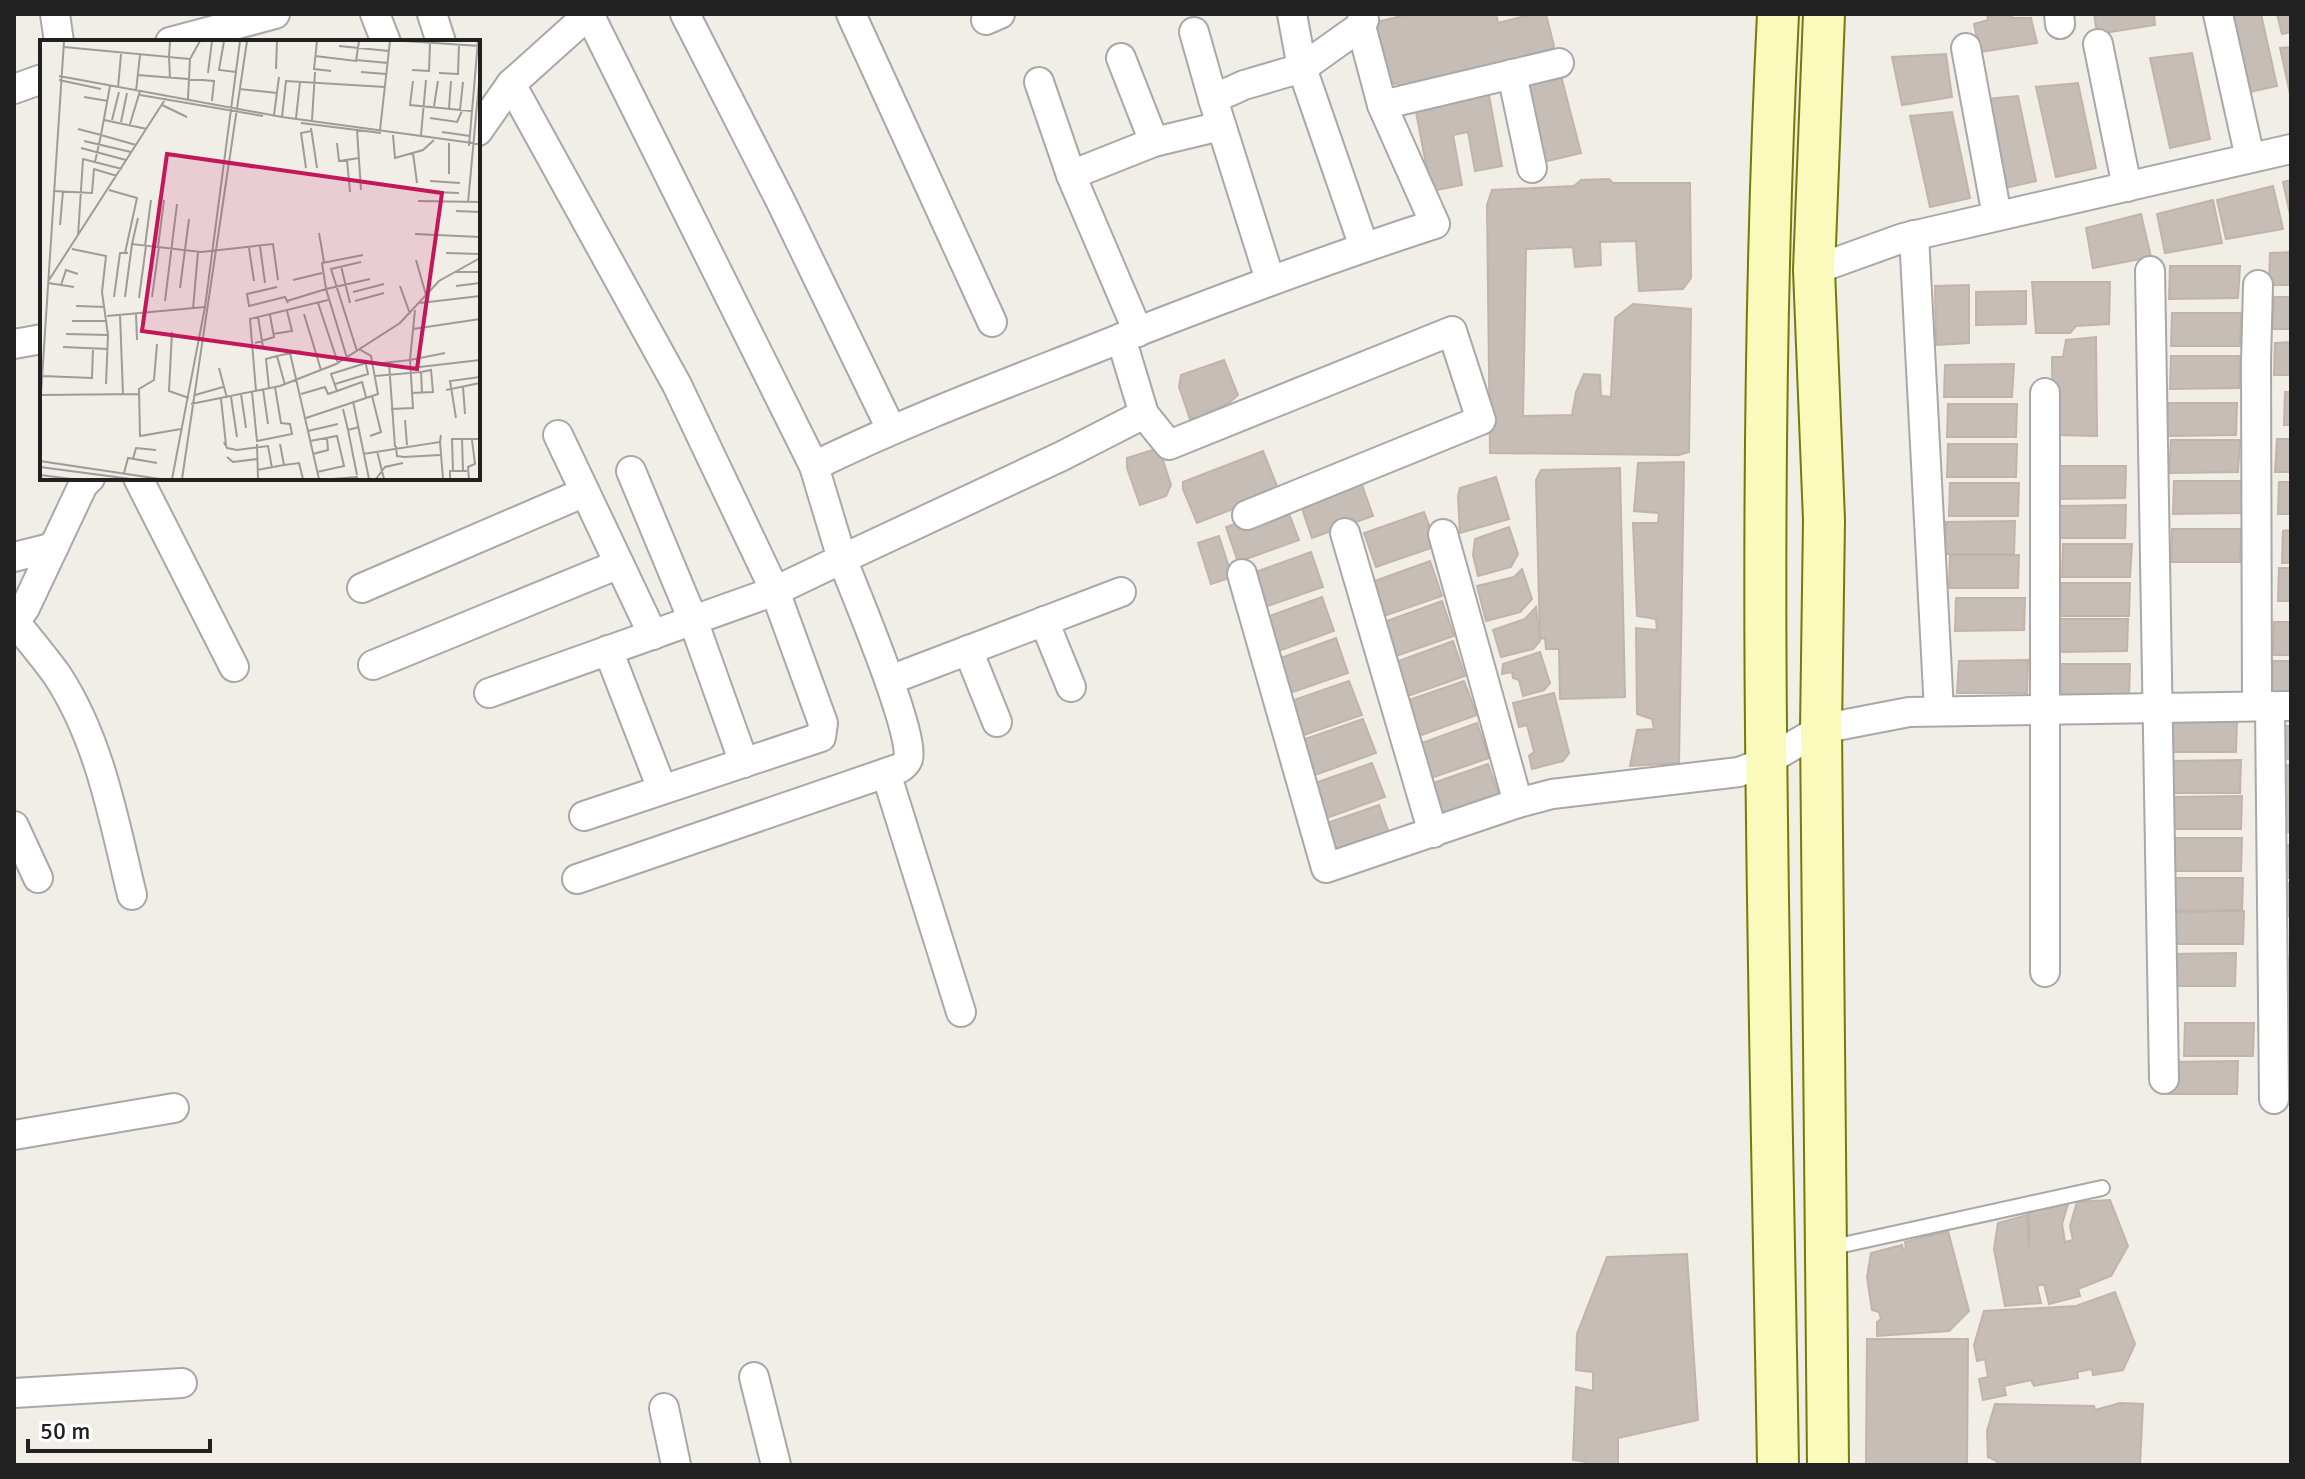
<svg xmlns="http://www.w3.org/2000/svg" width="2305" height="1479" font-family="Signika,sans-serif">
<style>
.building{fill:#c6bdb6;stroke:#c3b3a9;stroke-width:2}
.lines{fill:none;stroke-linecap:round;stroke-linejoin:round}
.lane-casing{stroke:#a8a8a8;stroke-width:18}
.street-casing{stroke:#a8a8a8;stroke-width:32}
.secondary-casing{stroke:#767b04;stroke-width:44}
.lane{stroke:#fff;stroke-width:14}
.street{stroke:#fff;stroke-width:28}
.secondary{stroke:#fafabc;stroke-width:40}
.inset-road{fill:none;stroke:#9e9b98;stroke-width:2}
.view{fill:#c2185b;fill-opacity:0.15;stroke:#c2185b;stroke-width:4}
.inset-edge{fill:none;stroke:#212121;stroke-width:4}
</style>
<rect width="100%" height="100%" fill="#f1ede7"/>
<g class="building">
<path d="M1410,14h86l2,9 35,-9h13l8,32 -5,8 -148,38 -3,-9 -8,2 -15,-58 6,-6z"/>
<path d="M1987,14h24l1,4h19l6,25 -57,9 -6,-28 14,-4z"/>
<path d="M2094,14h60l1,11 -58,9z"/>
<path d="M2218,14h43l16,72 -41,9z"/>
<path d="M2277,14h14v18l-9,2z"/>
<path d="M2291,47v51l-11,-50z"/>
<path d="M2192,53l18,86 -40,9 -20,-90z"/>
<path d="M1946,54l6,43 -50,8 -10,-48z"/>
<path d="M1560,72l21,81 -42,10 -20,-81z"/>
<path d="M2078,83l18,85 -40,9 -20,-90z"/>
<path d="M1488,90l14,76 -27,5 -7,-39 -15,3 9,50 -31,6 -15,-79 13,-11z"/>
<path d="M2018,96l18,85 -40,9 -20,-90z"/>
<path d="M1952,112l18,86 -40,9 -20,-91z"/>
<path d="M1609,179l4,4h77l1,95 -8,11 -44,2 -3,-50 -36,1 1,23 -26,2 -2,-20 -47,2 -3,167 49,-1 4,-23 8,-18 16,1 1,21 10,1 4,-79 18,-14 58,5 -2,143 -10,3 -189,-2 -3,-248 5,-15 82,-4 7,-6z"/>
<path d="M2291,180v39l-8,-37z"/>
<path d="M2273,186l10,43 -57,10 -9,-39z"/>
<path d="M2213,200l9,43 -57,10 -8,-39z"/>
<path d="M2141,214l10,43 -58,11 -7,-40z"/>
<path d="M2291,252v33h-22l1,-32z"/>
<path d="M2170,266h70l-2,32 -69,1z"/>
<path d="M2032,282h78l-1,42 -33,2 -6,7h-34z"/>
<path d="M1969,285v58l-33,2 -1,-59z"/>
<path d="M2026,291v33l-50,1v-33z"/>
<path d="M2274,297h17v32h-19z"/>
<path d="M2172,313h69l-1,33h-69z"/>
<path d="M2096,337l1,99 -44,-1 -1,-78h11l3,-17z"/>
<path d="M2291,342v33h-17l1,-32z"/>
<path d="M2171,356h69l-1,32 -69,1z"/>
<path d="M1224,360l14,35 -9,8 -20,9 1,6 -8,4 -6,-4 -6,1 -11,-32 2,-12z"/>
<path d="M2014,364l-2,33h-68l1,-32z"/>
<path d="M2285,392h6v33h-7z"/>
<path d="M2168,403h69l-1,32 -69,1z"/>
<path d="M1948,404h69l-1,33h-69z"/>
<path d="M2277,439h14v33h-16z"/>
<path d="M2171,440h69l-2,32 -69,1z"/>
<path d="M1948,444h69l-1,33h-69z"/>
<path d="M1159,448l12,37 -5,11 -26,9 -13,-37v-10z"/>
<path d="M1263,451l16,40 -82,32 -14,-34v-7z"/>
<path d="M1684,462l-5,301 -49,3 7,-36 17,-1 -2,-10 -15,-5 -1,-86 21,2 -1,-11 -19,-3 -4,-93h25l1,-10 -25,-2 4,-48z"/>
<path d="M2057,466h69l-1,32 -69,1z"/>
<path d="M1620,468l5,229 -65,2 -1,-50h-13l-1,-11 -5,1 -4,-159 5,-10z"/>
<path d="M1496,477l13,42 -49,14 -2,-37 2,-8z"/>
<path d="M2174,481h69l-1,32 -69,1z"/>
<path d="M1361,482l12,34 -61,22 -12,-35z"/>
<path d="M2279,482h12v32h-13z"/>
<path d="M1950,483h69l-1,33h-69z"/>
<path d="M2126,505l-1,33h-69l1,-32z"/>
<path d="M1286,506l13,34 -61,22 -12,-35z"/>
<path d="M1424,512l13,34 -61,21 -12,-34z"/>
<path d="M2015,521l-1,33h-69l1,-32z"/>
<path d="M1509,527l9,27 -7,13 -33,9 -5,-21 2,-16z"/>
<path d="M2172,529h69l-1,33h-69z"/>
<path d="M2291,530v33h-9l1,-32z"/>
<path d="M1219,536l13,41 -21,7 -13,-41z"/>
<path d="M2063,544h69l-2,33h-68z"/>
<path d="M1311,552l12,35 -61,21 -12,-34z"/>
<path d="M1950,555h69l-1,33h-69z"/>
<path d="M1430,561l12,35 -61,21 -12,-34z"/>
<path d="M2279,568h12v33h-13z"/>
<path d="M1522,569l10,30 -12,13 -34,9 -9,-35 37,-9z"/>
<path d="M2061,583h69l-1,33h-69z"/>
<path d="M1322,597l12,34 -61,22 -12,-34z"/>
<path d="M1956,598h69l-1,32 -69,1z"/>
<path d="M1442,601l12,35 -61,21 -12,-34z"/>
<path d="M1536,607l4,34 -7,8 -32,8 -8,-27 32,-11z"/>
<path d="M2059,619h69l-1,32 -69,1z"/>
<path d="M2274,622h17v33h-18z"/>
<path d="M1336,638l12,35 -61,21 -12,-34z"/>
<path d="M1453,641l12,35 -60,21 -12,-34z"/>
<path d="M1540,652l10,31 -6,7 -21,6 -4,-16 -6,-2 -1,-6 -10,2 1,-10z"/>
<path d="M2028,660l-1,33h-70l2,-32z"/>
<path d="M2273,661h18v33h-19z"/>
<path d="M2061,664h69l-1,33h-69z"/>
<path d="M1349,681l13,34 -61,21 -13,-34z"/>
<path d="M1464,681l13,34 -61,22 -13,-35z"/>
<path d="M1554,693l15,60 -6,8 -31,8 -3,-13 5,-4 -7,-27 -8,2 -6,-24z"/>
<path d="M1363,719l13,34 -61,22 -13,-35z"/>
<path d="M2168,719h69l-1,33h-69z"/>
<path d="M1477,723l12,35 -61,21 -12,-34z"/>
<path d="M2284,726h7v33h-8z"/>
<path d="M2241,760l-1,33h-70l1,-32z"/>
<path d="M1372,763l13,34 -61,22 -12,-35z"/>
<path d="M1488,764l12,34 -61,21 -12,-34z"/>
<path d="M2291,765v33h-13l1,-32z"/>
<path d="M2242,796l-1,33h-69l1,-32z"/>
<path d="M2284,800h7v32h-9z"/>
<path d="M1379,805l12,34 -61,22 -12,-35z"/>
<path d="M2173,838h69l-1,33h-69z"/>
<path d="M2282,845h9v33h-10z"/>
<path d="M2174,878h69l-1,32 -69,1z"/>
<path d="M2285,883h6v33h-7z"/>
<path d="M2244,911l-1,33h-69l1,-32z"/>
<path d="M2236,953l-1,33h-69l1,-32z"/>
<path d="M2286,957h5v32h-6z"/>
<path d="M2185,1023h69l-1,33h-69z"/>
<path d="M2287,1031h4v33h-5z"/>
<path d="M2238,1061l-1,33h-69l1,-32z"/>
<path d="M2110,1200l18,46 -17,30 -33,13 2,7 -31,8 -5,-20 -7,2 4,17 -36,3 -11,-57 4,-26 29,-8 2,33v-36l40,-11 -7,23 3,18 8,-2 -3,-14 7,-24z"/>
<path d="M1948,1231l21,80 -20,20 -72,5v-14l4,-3 -2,-7 -7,-2 -5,-33 4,-24 31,-8 1,5 3,-1 -1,-7z"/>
<path d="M1687,1254l11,166 -80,18v27h-31l-1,-3 -13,-2 3,-73 17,4v-19l-17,-2 1,-36 30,-77z"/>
<path d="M2115,1292l20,52 -12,26 -30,5 -1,-6 -15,3 1,6 -44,8 -3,-6 -27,6 2,9 -23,5 -4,-21 9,-2 -3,-18 -8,2 -3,-16 10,-34 92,-5z"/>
<path d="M1867,1339h101l-1,126h-101z"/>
<path d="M2120,1403l23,1 -3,61h-144l1,-4 -9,-4 -1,-26 8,-27 99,2 1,4z"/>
</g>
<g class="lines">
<g class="lane-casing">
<path id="lane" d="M1829,1248l273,-60"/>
</g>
<g class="street-casing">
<g id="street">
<path d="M55,14l4,28"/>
<path d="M375,14l11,28"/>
<path d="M432,14l9,28"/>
<path d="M685,14l95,186 111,229"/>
<path d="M851,14l141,308"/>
<path d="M1292,14l10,54 62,179"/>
<path d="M2059,14l1,10"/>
<path d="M2218,14l32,144"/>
<path d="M986,20l14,-6"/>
<path d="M1194,32l19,67"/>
<path d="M170,42l105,-28"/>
<path d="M2098,44l29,143"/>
<path d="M1966,48l31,168"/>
<path d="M1121,58l33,84"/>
<path d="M1512,74l20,94"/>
<path d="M1039,82l32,93"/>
<path d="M511,84l166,301 98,206 48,132 -2,14 -237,79"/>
<path d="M14,89l28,-10"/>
<path d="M1382,105l177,-42"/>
<path d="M478,131l33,-47 78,-70"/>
<path d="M1914,235l25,476"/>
<path d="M1814,270l89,-32 388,-89"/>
<path d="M2150,271l14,808"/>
<path d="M1270,280l-57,-181 31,-14 58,-17 59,-42"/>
<path d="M1138,332l-67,-157 83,-33 67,-16"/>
<path d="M1121,338l23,76 25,31 283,-114 29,89 -234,95"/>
<path d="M14,344l28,-5"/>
<path d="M2045,393v579"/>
<path d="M558,435l95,200"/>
<path d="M814,466c84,-41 170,-74 257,-108 120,-48 240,-94 364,-134l-53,-119 -21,-79 3,-6 -2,-6"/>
<path d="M631,471l62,149 51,143"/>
<path d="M138,478l96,189"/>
<path d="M1345,533l88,300"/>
<path d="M1443,534l75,269"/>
<path d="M14,557l40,-10"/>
<path d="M1242,574l84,294 192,-65 34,-9 187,-22 26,-10 56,-33 88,-17 382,-6"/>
<path d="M362,588l223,-96"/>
<path d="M1044,621l27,66"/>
<path d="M15,622c14,17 29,35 42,53 43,65 57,146 75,220"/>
<path d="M14,623l11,-15 58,-123 7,-7"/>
<path d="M608,650l54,139"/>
<path d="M968,650l29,72"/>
<path d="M373,665l246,-101"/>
<path d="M890,680l231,-88"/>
<path d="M489,693l286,-102 67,-32 -28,-93 -225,-452"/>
<path d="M2257,706l-1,-344 2,-77"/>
<path d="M2270,706l4,393"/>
<path d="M886,773l75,239"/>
<path d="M14,826l24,52"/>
<path d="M577,879l323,-111c4,-3 6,-4 8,-9 8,-22 -54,-170 -66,-200l220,-103 82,-42"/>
<path d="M14,1135l160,-27"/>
<path d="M754,1377l22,88"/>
<path d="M14,1393l168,-10"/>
<path d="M664,1408l12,57"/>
</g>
</g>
<g class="secondary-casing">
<g id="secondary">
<path d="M1824,14l-10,256 10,250 -3,209 7,736"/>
<path d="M1778,1465c-8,-484 -24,-968 0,-1451"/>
</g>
</g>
<use href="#lane" class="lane"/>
<use href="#street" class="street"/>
<use href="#secondary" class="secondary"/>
</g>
<g transform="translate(40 40)">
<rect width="440" height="440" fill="#f1ede7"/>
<path class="inset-road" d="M184,1l-5,29 17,2M277,1l-3,28 17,2M364,1l76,5M299,6l50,5M24,7l105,10 1,-16M275,16l41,5 3,-20M316,20l32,3M236,29l1,-28M372,30l17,1 1,-28M321,32l25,2M168,33l4,-32M399,33l19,1 1,-30M97,35l77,6 -2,20M19,36l223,41 198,27M130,38l-1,-21 21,2M19,40l42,9M373,41l-3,24 61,6M78,48l3,-34M199,49l38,4M96,51l4,-36M100,55l123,21M44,57l24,4M148,59l2,-40 10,-18M122,65l25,12M394,66l4,-25M409,68l2,-27M420,70l3,-28M234,75l5,-38M242,77l4,-36 99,6M256,78l4,-36M390,78l27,4 5,-11M64,80l43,9M72,80l7,-28M272,80l3,-48M81,82l6,-29M261,83l80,10M90,84l10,-33M271,88l6,40M38,89l23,6 9,-49M317,90l4,60M340,90l10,-89M402,92l28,4M353,95l2,23 28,-8 11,-10M381,95l5,-55M44,101l47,11M297,103l2,18 20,-3M429,106l9,-105M41,108l45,12M373,113l4,30M307,120l3,32M55,122l6,-27 35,10M266,128l-5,-35 10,-2M409,134v-31M390,141l30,2M69,150l28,8 -12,55M13,151l39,2 2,-24 23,7M393,152l26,1M378,161l62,1M428,163l12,-131M416,171l24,1M20,185l3,-34M279,193l5,29M375,194l65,3M38,196l5,-77 39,10M92,204l6,-26M105,206l6,-46M220,206l5,37M118,207l6,-47M209,208l5,33M32,209l34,7 -4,36 6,43 -2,49M406,213l34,1M376,220l10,35M301,226l9,37M415,232h25M9,240l117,-182M253,240l29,-7M8,243l26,4M21,245l5,-15 12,4M360,246l10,28M416,246l24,-3M237,247l-30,7 2,12 36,-9 3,6M140,248l9,-69M313,252l31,-8M74,257l6,-44h8M85,257l7,-53 69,8 72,-8 5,36M112,257l7,-50M99,258l7,-52M125,261l12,-97M247,261l39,-12 -4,-26 41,-8M315,261l29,-8M278,263l20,60M380,263l60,-7M36,266l29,1M153,269l5,-57M375,270l-5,50 35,-7M96,274l1,26M264,274l17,56M80,275l3,79M67,276l98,-9M218,277l5,30M32,281h35M373,289l67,-10M132,292l-3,59 20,7M26,294l42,1M233,294l19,-3 -5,-20M215,303l19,-6 -4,-22M117,304l-3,36 -15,9 1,47 41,-7M23,307l45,2M317,311l-26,-82 30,-7M250,313l29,126M307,318l-21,-69 44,-10M349,323l6,84M333,324l37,-4 3,48 -22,1M179,328l8,30M371,328l69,-8M2,336l50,2 1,-30M335,336l46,-4 1,21M295,344l33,-10 -3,-14M245,345l-8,-29 23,-5M423,347l2,27M229,348l-3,-29 11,-3M223,349l5,35M406,350l34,-7M216,351l-6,-72 78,-19M297,351l25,-9 4,15M212,352l5,49 35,-7 -2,-10 -9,-1 -6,-36M371,353l22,-1 -2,-22 -10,2M201,354l5,34M261,354l24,-7 3,7 9,-3 -6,-17 35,-11M0,355l99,-1M155,355l28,-8M191,357l6,40M181,359l5,46M313,361l16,78M151,364l89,-18 56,-22 64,-41 39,-42 41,-23M0,369l24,-368M303,369l5,21 11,-3M266,378l72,-24 -7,-38 -12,-7M416,378l-6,-37 30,-4M365,380l2,25M308,390l9,45M268,391l30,-7M330,396l11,-4 -9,-36M422,399l1,32M270,401l27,-5 7,30 -27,6M184,402l3,6 10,2 31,-4 4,22M400,402l3,37M217,404l1,35M356,406l1,10 7,1 36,-2M337,411l7,28M273,414l15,-4 -1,-12M323,414l77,-12 1,-7M187,417l6,5 24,-3M93,419l3,-11 20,2M0,421l120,18M244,425l15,-2 4,16M0,427l91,12M217,430l27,-5 -4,-21M413,431l-1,-32h28M84,433l4,-15 29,5M0,435l32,4M132,439l33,-172 35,-266M142,439l65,-438M292,439l26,-2M336,439l9,-12 18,-4M410,439v-8h17M429,439l-1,-12 7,-3 -3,-24"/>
<path class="view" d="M127,114l275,39 -25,176 -275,-38z"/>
<rect width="440" height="440" class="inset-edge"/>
</g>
<rect width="2305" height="1479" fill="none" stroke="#212121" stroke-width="32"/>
<path d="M28 1439v12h182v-12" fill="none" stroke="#212121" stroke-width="4"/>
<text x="40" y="1439" font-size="24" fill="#212121" stroke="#ffffff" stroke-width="6" paint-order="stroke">50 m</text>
</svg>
